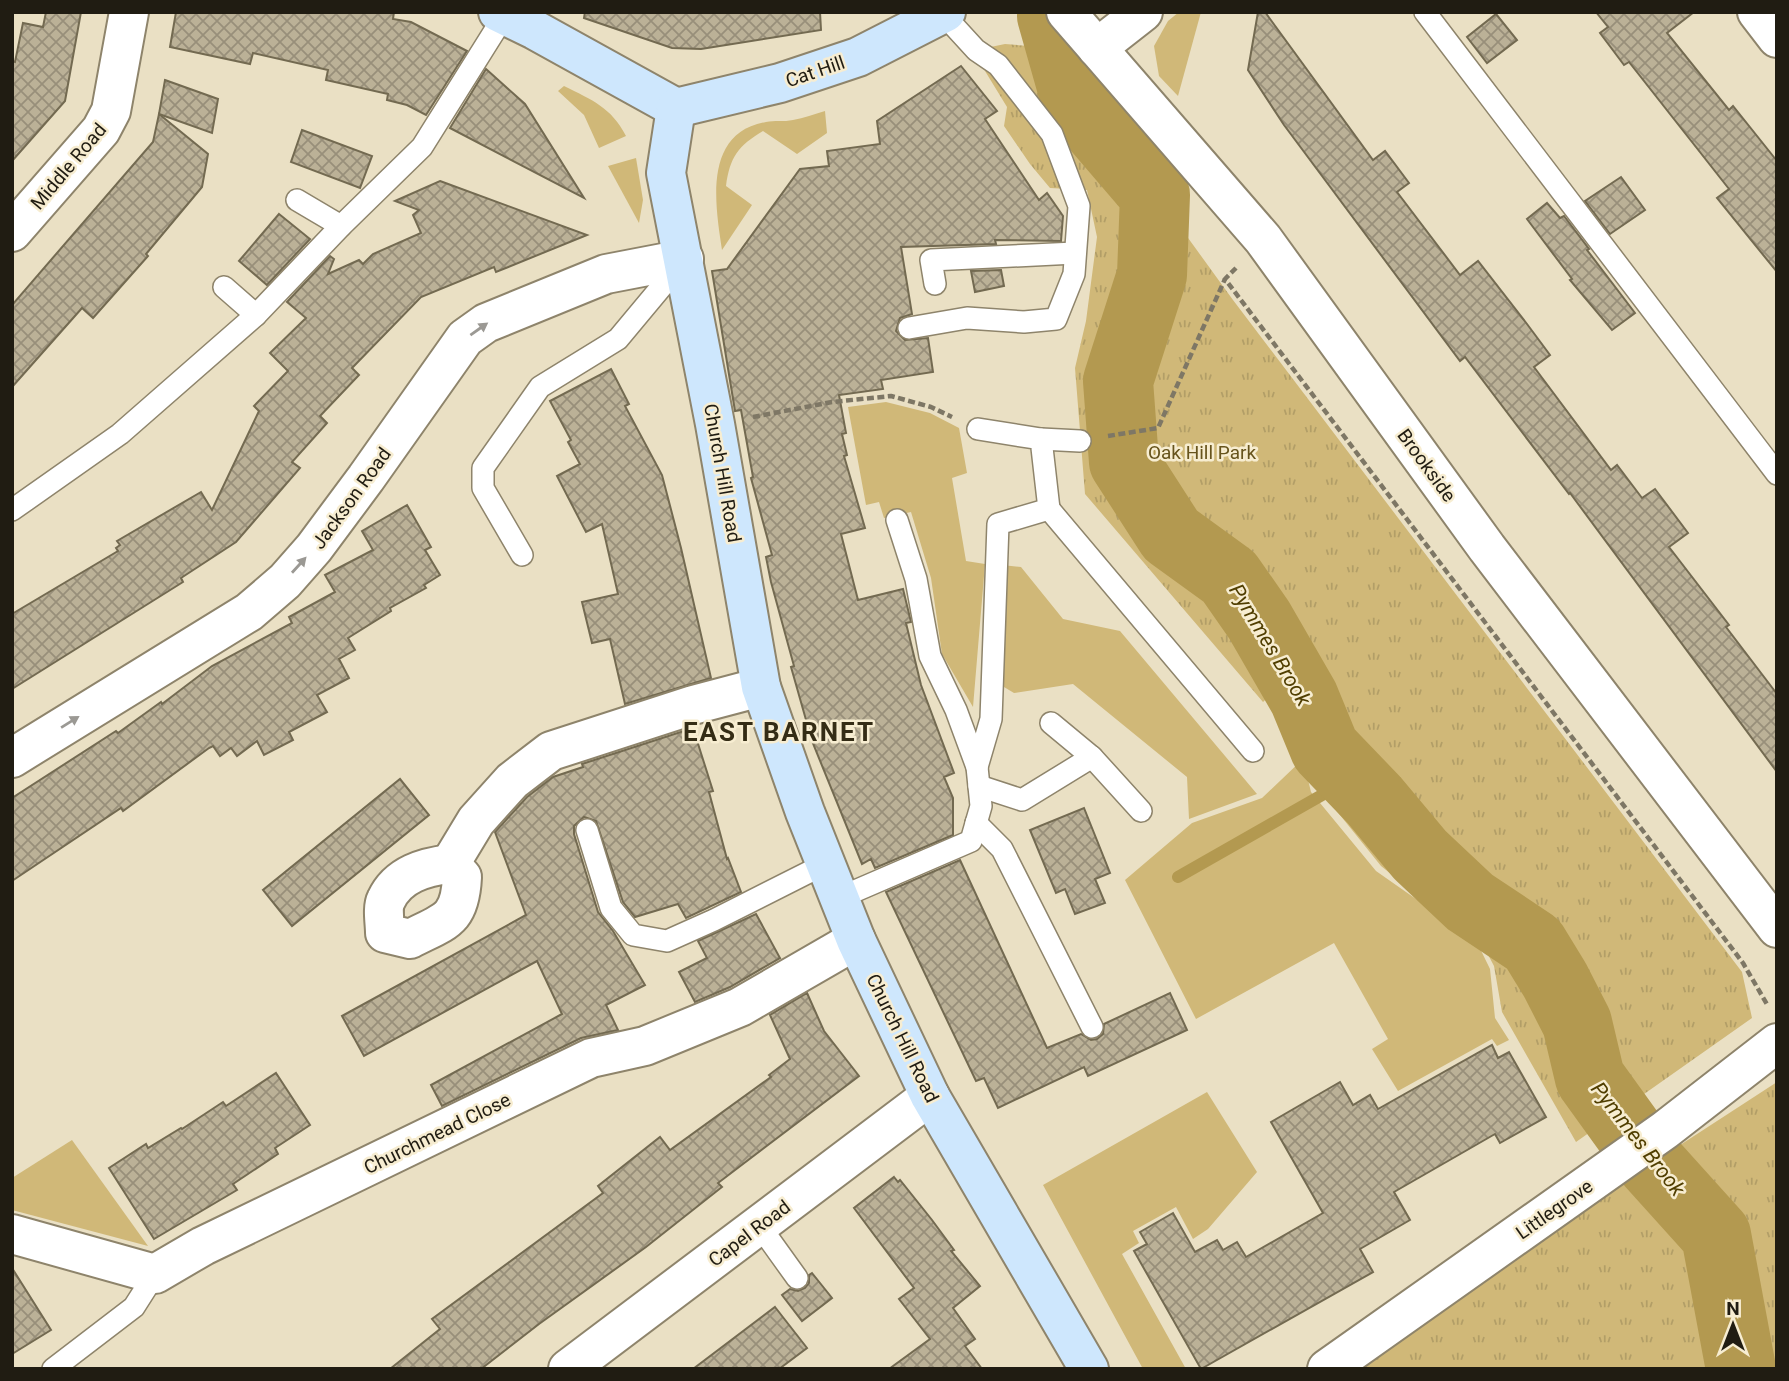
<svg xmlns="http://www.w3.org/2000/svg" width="1789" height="1381" font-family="Roboto,sans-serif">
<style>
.grass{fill:#d0b878}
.park{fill:url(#park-tufts)}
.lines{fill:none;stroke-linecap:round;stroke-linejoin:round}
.stream{stroke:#b39950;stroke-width:12}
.river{stroke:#b39950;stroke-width:70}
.building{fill:url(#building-cross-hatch);stroke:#736a51;stroke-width:2}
.lane-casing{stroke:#8e846b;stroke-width:24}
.street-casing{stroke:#8e846b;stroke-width:42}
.secondary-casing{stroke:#8e846b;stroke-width:42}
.path{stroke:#7e7765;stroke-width:4.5;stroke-dasharray:7 3.5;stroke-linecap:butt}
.lane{stroke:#fff;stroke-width:21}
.street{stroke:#fff;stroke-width:38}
.secondary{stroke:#cee7fd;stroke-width:38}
.oneway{fill:#9b9994}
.labels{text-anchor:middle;stroke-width:5;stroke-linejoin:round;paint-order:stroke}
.street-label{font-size:19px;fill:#201c12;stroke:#f7edd1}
.park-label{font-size:19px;fill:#67541d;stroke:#f7edd1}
.water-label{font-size:21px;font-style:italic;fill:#503e00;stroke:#f7edd1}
.district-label{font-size:26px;font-weight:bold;letter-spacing:2px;fill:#342c15;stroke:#f7edd1}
</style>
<defs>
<pattern id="park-tufts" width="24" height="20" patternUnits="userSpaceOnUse" patternTransform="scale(1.75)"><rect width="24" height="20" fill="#d0b878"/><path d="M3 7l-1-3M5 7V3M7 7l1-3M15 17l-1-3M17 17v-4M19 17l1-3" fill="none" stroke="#b29e67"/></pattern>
<pattern id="building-cross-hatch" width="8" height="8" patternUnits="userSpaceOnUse" patternTransform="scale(1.75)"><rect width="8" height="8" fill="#bbb197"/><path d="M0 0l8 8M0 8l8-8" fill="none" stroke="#988f7a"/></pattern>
</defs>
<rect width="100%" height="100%" fill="#eae0c4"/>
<g class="grass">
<path d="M1179,12h22l-23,84 -19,-20 -5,-30 14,-25z"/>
<path d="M564,86c28,14 47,21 62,50l-27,12 -15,-33 -26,-24z"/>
<path d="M825,111l2,22 -30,21 -34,-23c-25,15 -33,26 -37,55l26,19 -30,45c-7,-46 -19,-117 44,-128 8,-2 18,0 27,-2 11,-2 21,-6 32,-9z"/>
<path d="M636,158l7,42 -4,23 -31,-57z"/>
<path d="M886,402l44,11 29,15 8,45 -15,5 14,83 19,3 -12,143 -31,-53 -11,-76 -20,-66 -27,6 -5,-16 -13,3 -18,-98z"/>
<path d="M1002,565l19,2 42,52 57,12 137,163 -68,25 -2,-42 -114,-93 -59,9 -15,-9z"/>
<path d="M1303,759l8,33 65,79 40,28 55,31 19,39 5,49 14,22 -12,6 -5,-7 -94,52 -26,-42 16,-10 -54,-96 -138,76 -71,-139 67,-57 70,-25z"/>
<path d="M1207,1092l50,80 -49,57 -15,10 -17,-32 -43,24 6,12 -17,11 64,115h-43l-100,-184z"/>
<path d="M72,1140l76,106 -136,-36v-32z"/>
</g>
<g class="park">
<path d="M1005,44l37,3 23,21 168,232 509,672 10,46 -176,124 -74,-130 -8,-46 -19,-36 -59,-36 -35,-28 -66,-82 -11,-38 10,-9 -37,-48 -14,13 -178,-208 -10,-126 11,-47 11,-84 -10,-47 -37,-2 -20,-24 -26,-38 3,-19 -22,-36 -9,-21z"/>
<path d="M1777,1082v287h-415l252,-181z"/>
</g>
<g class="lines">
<path class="stream" d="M1178,877l174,-99"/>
<path class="river" d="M1052,16l25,88 78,91 -3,80 -34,106 6,81 47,73 58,42 30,43 45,78 21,51 49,51 46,55 50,47 63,42 22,36 22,43 13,55 62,86 64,71 25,134"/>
</g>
<g class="building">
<path d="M46,12h35l-16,89 -53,60v-100l3,1 8,-39 20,4z"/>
<path d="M176,12h218l-1,7 18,3 56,29 -41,64 -19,-10 -20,-5 1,-6 -62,-14 2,-10 -75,-17 -3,11 -80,-17z"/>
<path d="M585,12h235l1,18 -120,19 -29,-1 -88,-30z"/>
<path d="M1258,12h7l108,148 12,-9 24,32 -12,9 63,83 18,-14 49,63 23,31 -16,12 77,103 6,-5 25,33 13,-9 33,44 -19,14 60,78 -3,2 51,67v78l-207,-279 -1,1 -104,-137 -5,4 -176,-236 -36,-55z"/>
<path d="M1596,12h98l-27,21 62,77 4,-4 44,55v111l-60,-74 12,-9 -100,-127 -5,3 -24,-32 8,-6z"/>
<path d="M1496,14l21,26 -30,23 -20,-26z"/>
<path d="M961,66l36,45 -12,8 54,81 8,-7 16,23 -2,25 -66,-1 1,4 -95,3 11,67 -12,4 -4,13 9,9 23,-2 5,34 -52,8 2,9 -44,6 7,38 -4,1 5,21 -3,1 21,72 -24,6 17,66 45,-11 8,33 -5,1 15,62 33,88 -10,4 9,21v37l-78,33 -4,-9 -9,5 -50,-123 -21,-74 3,-1 -23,-84 -5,-25 6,-2 -21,-77 2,-1 -12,-67 -6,1 -23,-140 15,-2 73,-100 29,-3 -2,-15 53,-7 -3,-23z"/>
<path d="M486,69l39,35 59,94 -134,-70z"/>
<path d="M165,80l53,19 -6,34 -53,-19z"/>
<path d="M159,114l49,40 -6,33 -56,67 2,2 -55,62 -11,-10 -70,79v-82l141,-163z"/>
<path d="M302,130l70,26 -12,32 -69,-26z"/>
<path d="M1621,177l24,33 -35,24 -25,-33z"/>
<path d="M440,181l147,54 -91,37 -2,-5 -73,30 -69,71 7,7 -39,41 7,7 -35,39 8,6 -64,74 -55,36 2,4 -171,107v-75l106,-63 -2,-3 4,-3 -3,-4 84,-49 11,18 47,-99 -5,-5 34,-35 -18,-18 36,-35 -19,-16 43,-46 4,3 -6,15 31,-14 4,4 10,-10 48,-21 -8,-18 6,-5 -24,-9z"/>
<path d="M1547,203l13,15 4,-2 25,33 -2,1 48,63 -23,17 -42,-50 2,-1 -45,-60z"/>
<path d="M279,214l31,25 -43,46 -28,-24z"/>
<path d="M1001,270l3,16 -29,6 -4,-21z"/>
<path d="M611,369l18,35 -4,2 37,69 19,73 30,130 -86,26 -15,-65 -18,4 -10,-41 36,-8 -16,-70 -16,8 -29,-56 23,-12 -12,-22 3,-2 -21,-39z"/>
<path d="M407,505l24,42 -6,3 15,25 -16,10 2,3 -36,20 1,3 -43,27 7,12 -16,9 10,19 -32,17 10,17 -38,20 4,8 -29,15 -7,-14 -20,15 -6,-8 -11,8 -7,-10 -4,2 -86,63 -2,-3 -109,73v-83l104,-67 2,2 43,-31 1,2 50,-38 80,-43 -3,-6 46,-25 -10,-17 48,-25 -11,-19z"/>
<path d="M693,728l20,63 -4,1 18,67 1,-1 13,34 -55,26 -8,-14 -43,13 -12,-15 -27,-81 -12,-4 -10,9v8l24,78 15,19 32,54 -39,20 12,25 -37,8 -139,68 -11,-21 131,-71 -25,-53 -173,95 -22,-40 184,-101 -31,-83 32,-35 26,-20 30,-10 -1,-3z"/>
<path d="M400,779l29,36 -137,111 -29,-36z"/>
<path d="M1084,808l26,65 -15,6 10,24 -30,11 -10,-25 -9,4 -26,-63z"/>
<path d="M960,860l87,188 34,-14 10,6 6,-1 6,-5 1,-10 66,-31 17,37 -99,46 -4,-9 -86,41 -14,-30 -8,3 -90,-189z"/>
<path d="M756,914l24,44 -50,29 -35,15 -16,-30 28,-14 -9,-17z"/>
<path d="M807,993l17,38 35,45 -141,107 4,4 -76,60 -107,77 -58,45h-91l50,-40 -8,-10 171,-126 -5,-7 62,-49 10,13 101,-73 -2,-2 21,-16 -20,-44z"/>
<path d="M1492,1045l6,13 11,-6 37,65 -46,26 -5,-9 -101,58 16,28 -50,29 13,23 -172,97 -67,-118 13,-7 -7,-12 33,-19 22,39 22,-12 6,10 14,-8 9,15 77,-44 -52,-91 69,-40 13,23 17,-10 8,14z"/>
<path d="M276,1073l34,52 -35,23 3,6 -45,30 4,6 -83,49 -45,-71 37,-24 2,4 33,-20 1,1 41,-27 3,4z"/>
<path d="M894,1177l4,5 2,-2 32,40 22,30 -3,1 29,35 -27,22 22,31 -10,7 17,23h-93l41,-30 -31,-40 15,-11 -60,-80z"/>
<path d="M12,1268l39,62 -39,24z"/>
<path d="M812,1273l20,25 -30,23 -20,-26 8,-6 8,2 7,-3 4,-5v-8z"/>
<path d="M775,1307l32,41 -28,21h-86z"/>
</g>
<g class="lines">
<g class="lane-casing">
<g id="lane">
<path d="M1425,12l352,462"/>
<path d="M297,200l44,26"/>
<path d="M935,284l-4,-24 144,-7"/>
<path d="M224,287l32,28"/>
<path d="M909,328l58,-10 57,4 32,-3 18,-45 5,-68 -27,-72 -54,-69 -22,-15 -33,-36"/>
<path d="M1041,439l39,2"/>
<path d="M1049,509l204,242"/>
<path d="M12,510l108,-76 136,-119 85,-89 81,-79 82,-131"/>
<path d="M522,555l-39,-67v-20l57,-81 78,-48 65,-78"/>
<path d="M1051,723l41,34"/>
<path d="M977,767l14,-48 7,-195 51,-15 -8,-70 -63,-10"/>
<path d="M979,786l43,14 70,-43 49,54"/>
<path d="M976,823l26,26 90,178"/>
<path d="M587,830l24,78 22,27 34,6 47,-21 111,-56"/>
<path d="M839,898l132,-57 10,-35 -4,-39 -21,-57 -26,-54 -14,-77 -19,-59"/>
<path d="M759,1225l38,53"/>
<path d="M53,1369l81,-62 21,-33"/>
</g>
</g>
<g class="street-casing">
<g id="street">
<path d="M1066,12l197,227 224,309 290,380"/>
<path d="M1757,12l20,26"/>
<path d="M1097,48l46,-36"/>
<path d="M12,232l89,-102 10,-19 18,-99"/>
<path d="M12,758l237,-146 36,-31 29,-33 52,-70 99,-140 21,-15 120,-49 78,-15"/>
<path d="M450,864l26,-43 36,-40 39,-30 142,-46 68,-18"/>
<path d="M450,864l12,13c-2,44 -17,44 -52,62l-25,-6c0,-10 -3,-25 1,-33 12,-26 39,-33 64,-36z"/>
<path d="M12,1234l143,40 48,-28 388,-188 54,-12 95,-39 116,-67"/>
<path d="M568,1369l362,-273"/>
<path d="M1327,1369l338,-239 112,-87"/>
</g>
</g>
<g class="secondary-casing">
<g id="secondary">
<path d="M498,12l37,18 141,78"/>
<path d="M676,108l-10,65 49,251 46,263 44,125 51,128 74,156 159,273"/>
<path d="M676,108l104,-25 78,-26 88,-45"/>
</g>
</g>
<g class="path">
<path d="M1236,268l-11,11 518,684 25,43"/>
<path d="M753,417l79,-15 59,-6 40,11 21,10"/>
<path d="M1108,436l50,-8 67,-149"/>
</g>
<use href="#lane" class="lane"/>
<use href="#street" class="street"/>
<use href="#secondary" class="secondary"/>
</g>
<defs><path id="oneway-solid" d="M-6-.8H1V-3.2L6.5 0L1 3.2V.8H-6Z" transform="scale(1.75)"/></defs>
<g class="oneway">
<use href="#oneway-solid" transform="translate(479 329) rotate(-35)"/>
<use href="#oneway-solid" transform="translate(299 565) rotate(-48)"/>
<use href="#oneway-solid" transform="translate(70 722) rotate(-32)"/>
</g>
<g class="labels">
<g class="street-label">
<text transform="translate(815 71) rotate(-19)" y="7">Cat Hill</text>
<text transform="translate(68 166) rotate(-50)" y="7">Middle Road</text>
<text transform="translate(1427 465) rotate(54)" y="7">Brookside</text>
<text transform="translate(723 473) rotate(80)" y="7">Church Hill Road</text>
<text transform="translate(351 498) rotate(-54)" y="7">Jackson Road</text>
<text transform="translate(903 1038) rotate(64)" y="7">Church Hill Road</text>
<text transform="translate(437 1133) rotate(-26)" y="7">Churchmead Close</text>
<text transform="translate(1554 1209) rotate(-35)" y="7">Littlegrove</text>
<text transform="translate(749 1233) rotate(-37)" y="7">Capel Road</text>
</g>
<g class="park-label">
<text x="1202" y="459">Oak Hill Park</text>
</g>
<g class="water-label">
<text transform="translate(1270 645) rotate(59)" y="7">Pymmes Brook</text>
<text transform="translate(1638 1139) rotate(52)" y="7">Pymmes Brook</text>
</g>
<g class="district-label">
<text x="779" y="741">EAST BARNET</text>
</g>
</g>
<rect width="1789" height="1381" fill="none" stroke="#201c12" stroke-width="28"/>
<g transform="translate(1733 1325)" stroke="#f7edd1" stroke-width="5" paint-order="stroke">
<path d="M0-5L12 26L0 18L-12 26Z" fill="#201c12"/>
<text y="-10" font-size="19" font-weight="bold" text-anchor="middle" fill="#201c12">N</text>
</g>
</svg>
